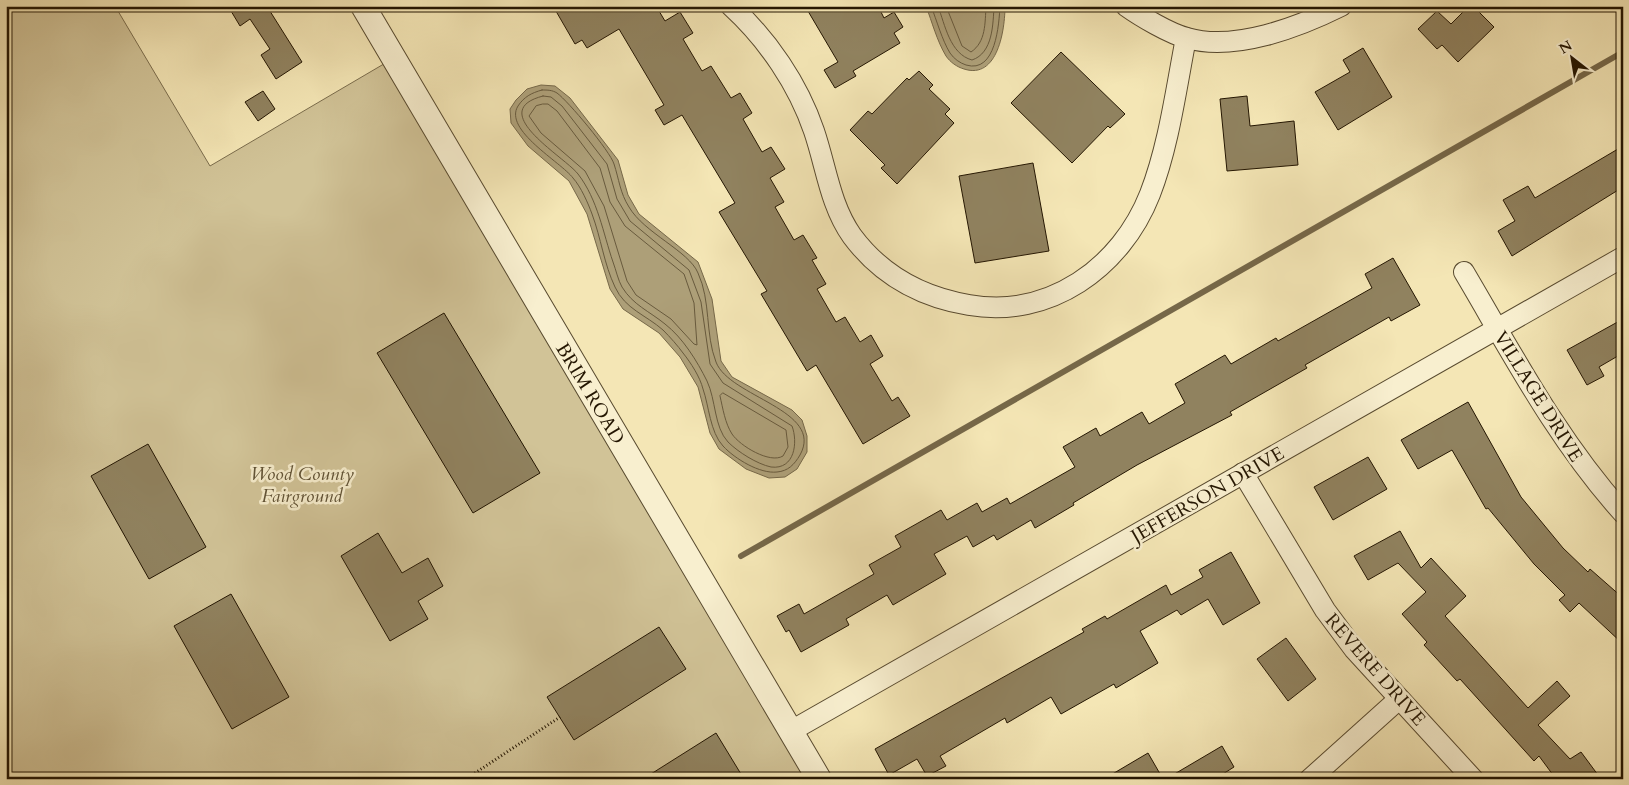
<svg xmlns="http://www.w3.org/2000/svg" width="1629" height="785" font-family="Cardo,serif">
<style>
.green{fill:#d1c397;stroke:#7a6c4c}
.water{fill:#ad9f78;stroke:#766849}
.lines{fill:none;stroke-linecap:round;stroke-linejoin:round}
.shore{stroke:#685a3d;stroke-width:1}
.stream{stroke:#766849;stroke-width:6}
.building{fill:#90825f;stroke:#241602}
.minor-casing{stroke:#584a2f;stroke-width:22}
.tertiary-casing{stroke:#584a2f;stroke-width:26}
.path{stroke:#241602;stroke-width:3;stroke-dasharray:1 2.5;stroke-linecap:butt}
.minor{stroke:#f8efcf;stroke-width:20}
.tertiary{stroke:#f8efcf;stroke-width:24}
.labels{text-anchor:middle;stroke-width:5;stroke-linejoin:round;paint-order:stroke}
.street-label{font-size:19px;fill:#241602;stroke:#f8efcf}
.park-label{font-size:19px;font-style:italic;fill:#615336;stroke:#f8efcf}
</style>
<rect width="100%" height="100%" fill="#f4e6b5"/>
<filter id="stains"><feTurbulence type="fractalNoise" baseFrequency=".004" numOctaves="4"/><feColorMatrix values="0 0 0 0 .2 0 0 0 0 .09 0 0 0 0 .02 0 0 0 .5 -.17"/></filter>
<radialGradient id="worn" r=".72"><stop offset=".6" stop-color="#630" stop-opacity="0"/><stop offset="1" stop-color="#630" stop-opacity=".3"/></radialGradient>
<path class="green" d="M6,6h109l95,160 184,-108 425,721h-813z"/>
<g class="water">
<path d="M926,6h79c0,23 -7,74 -41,63 -7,-2 -14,-7 -18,-13 -9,-15 -14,-34 -20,-50z"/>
<path d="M541,85l14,1 15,12 48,62 10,35 11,19 59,48 14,37 9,62 11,16 60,33 10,10 5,16v16l-10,17 -12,8 -16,1 -23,-9 -27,-20 -9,-16 -12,-46 -18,-30 -21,-24 -36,-24 -13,-20 -23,-75 -18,-33 -41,-35 -17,-23 -1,-14 6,-9 11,-11z"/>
</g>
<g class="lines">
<g class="shore">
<path d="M931,6c6,15 11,34 19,47 4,6 10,10 16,12 30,9 33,-41 34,-59"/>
<path d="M938,6c7,19 12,48 34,54 21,-7 21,-36 22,-54"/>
<path d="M946,6l16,40 9,6c15,-10 14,-29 15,-46"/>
<path d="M542,90c6,0 10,0 15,3 11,8 53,58 57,71 5,15 6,29 15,43 15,26 60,44 69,66 13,28 7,61 18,89 13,35 109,48 84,93 -6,10 -12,16 -23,17 -17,2 -42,-13 -54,-26 -13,-14 -14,-40 -20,-57 -3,-12 -12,-26 -20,-36 -5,-7 -13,-16 -20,-23 -17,-15 -38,-21 -48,-43 -11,-23 -14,-49 -23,-73 -4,-11 -11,-27 -19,-36 -12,-16 -70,-48 -55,-72 6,-9 13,-13 24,-16z"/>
<path d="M543,96l8,1 11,9 45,58 10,35 13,22 59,49 12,32 9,62 13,19 69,43c6,16 3,44 -21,41 -14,-3 -33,-15 -43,-25 -14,-15 -12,-42 -21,-61 -10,-20 -24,-43 -42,-57 -16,-13 -32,-19 -43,-37 -4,-7 -6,-17 -9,-25 -10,-29 -15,-62 -35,-88 -13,-17 -94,-63 -35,-78z"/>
<path d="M543,104h5l9,7 43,57 10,34 15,24 59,48 10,29 3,42 -3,-1 -23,-25 -35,-24 -9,-14 -23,-75 -19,-35 -44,-38 -12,-17 7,-10z"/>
<path d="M723,393l63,37 2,17 -5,9c-13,8 -43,-10 -51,-22 -7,-11 -9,-25 -12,-38z"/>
</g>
<path class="stream" d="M741,556l882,-504"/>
</g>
<g class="building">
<path d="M228,6h43l-3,2 34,54 -26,17 -15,-24 9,-6 -20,-30 -10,7z"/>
<path d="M553,6h103l9,15 15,-9 13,21 -10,6 19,32 9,-5 20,32 9,-5 12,20 -9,6 19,33 9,-5 14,22 -15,9 14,24 -9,5 19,33 9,-5 14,23 -5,2 14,24 -9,5 19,33 9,-5 15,25 11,-7 12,21 -13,8 22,37 6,-4 12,19 -47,28 -47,-79 -9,6 -46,-77 6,-3 -48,-79 16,-9 -53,-88 -18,10 -9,-15 9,-5 -45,-76 -32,19 -5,-8 -7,4z"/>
<path d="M805,6h73l6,12 10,-6 9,15 -9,6 6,10 -47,28 3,5 -21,12 -11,-18 14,-8z"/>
<path d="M1469,6h4l21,21 -36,35 -16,-17 -5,4 -19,-20 19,-18 14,13z"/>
<path d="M1363,48l29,49 -54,33 -23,-38 35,-20 -7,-12z"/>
<path d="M1061,52l64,62 -15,14 -2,-2 -36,37 -61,-60z"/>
<path d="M919,71l14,14 -4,4 21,20 -5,5 9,9 -57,61 -16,-16 4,-3 -35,-35 18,-19 4,3 35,-36 2,2z"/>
<path d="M263,91l12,18 -17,12 -13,-19z"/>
<path d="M1247,96l3,30 44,-5 4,44 -71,6 -7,-72z"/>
<path d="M1623,146v41l-111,69 -14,-25 17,-10 -12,-21 25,-14 7,12z"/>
<path d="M1033,163l16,88 -74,12 -16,-87z"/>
<path d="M1393,258l27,47 -29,16 -2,-4 -84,48 2,3 -77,44 2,3 -95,50 -64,38 1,2 -39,23 -4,-8 -34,20 -3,-5 -21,12 -6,-11 -33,18 12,20 -53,31 -6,-10 -41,24 3,6 -48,27 -12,-22 -3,2 -9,-16 22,-12 5,10 70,-40 -5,-9 32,-18 -6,-11 46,-26 6,10 30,-17 5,9 25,-14 3,6 65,-37 -12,-20 33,-19 4,8 42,-24 7,12 36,-21 -10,-19 50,-29 6,9 45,-26 2,3 94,-53 -7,-14z"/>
<path d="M444,313l96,160 -67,40 -96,-160z"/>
<path d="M1623,319v34l-24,14 5,9 -17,9 -20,-35z"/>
<path d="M1468,402l53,95 42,51 25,24 2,-3 33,29v46l-44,-41 -9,9 -11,-12 6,-5 -31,-31 -46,-56 -2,1 -34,-59 -34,19 -17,-29z"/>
<path d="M148,444l58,103 -57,32 -58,-103z"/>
<path d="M1368,457l19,32 -54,31 -19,-33z"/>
<path d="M1400,531l21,37 10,-10 35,38 -21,20 83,92 29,-27 13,15 -32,29 32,34 11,-7 20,27h-45l-17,-23 -5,5 -74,-82 -3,2 -33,-36 3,-3 -25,-28 24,-22 -28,-29 -30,17 -14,-24z"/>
<path d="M378,533l24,40 26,-15 15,28 -25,15 10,18 -38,22 -49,-85z"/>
<path d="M1231,552l29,51 -37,22 -15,-26 -27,16 -4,-5 -37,21 18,32 -42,25 -2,-4 -53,30 -10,-17 -44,26 -2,-5 -65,38 6,10 -19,10 -10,-17 -28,16 -14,-26 209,-117 -2,-3 23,-13 2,3 59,-34 5,10 32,-18 -4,-7z"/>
<path d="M231,594l58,103 -57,32 -58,-103z"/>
<path d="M659,627l27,42 -112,71 -27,-43z"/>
<path d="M1286,638l30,41 -28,22 -31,-42z"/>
<path d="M716,733l28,46h-101z"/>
<path d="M1222,746l12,21 -19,12h-49z"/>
<path d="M1148,753l15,26h-59z"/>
</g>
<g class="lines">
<g class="minor-casing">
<g id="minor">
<path d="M731,6c37,34 67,78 83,125 12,35 16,74 38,105 29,39 69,61 117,69 80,14 152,-37 181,-111 19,-49 26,-105 36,-156"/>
<path d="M1126,6c14,10 44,28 61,32 47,14 112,-11 154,-32"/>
<path d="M1464,272c49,83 94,169 159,241"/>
<path d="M1243,473l82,137 29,39 119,130"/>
<path d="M791,731l832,-474"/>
<path d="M1310,779l89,-80"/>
</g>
</g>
<g class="tertiary-casing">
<path id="tertiary" d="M363,6l456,773"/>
</g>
<path class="path" d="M466,779l94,-62"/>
<use href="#minor" class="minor"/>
<use href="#tertiary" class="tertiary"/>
</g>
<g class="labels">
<g class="street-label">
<text transform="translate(591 393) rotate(59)" y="7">BRIM ROAD</text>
<text transform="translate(1539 396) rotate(58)" y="7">VILLAGE DRIVE</text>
<text transform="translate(1207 494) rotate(-30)" y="7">JEFFERSON DRIVE</text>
<text transform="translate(1376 669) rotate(49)" y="7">REVERE DRIVE</text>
</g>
<g class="park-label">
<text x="302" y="480">Wood County<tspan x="302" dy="22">Fairground</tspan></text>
</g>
</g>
<rect width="1629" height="785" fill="none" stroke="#f4e6b5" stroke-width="25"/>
<rect x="8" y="8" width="1614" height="770" fill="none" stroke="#241602" stroke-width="2.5"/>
<rect x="12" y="12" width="1604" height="760" fill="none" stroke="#241602"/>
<g transform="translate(1572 58) rotate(329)" stroke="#f8efcf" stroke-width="4" paint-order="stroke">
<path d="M0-4L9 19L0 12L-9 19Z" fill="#241602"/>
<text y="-8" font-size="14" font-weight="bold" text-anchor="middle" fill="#241602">N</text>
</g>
<rect width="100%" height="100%" filter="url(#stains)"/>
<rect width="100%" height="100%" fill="url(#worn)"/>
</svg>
